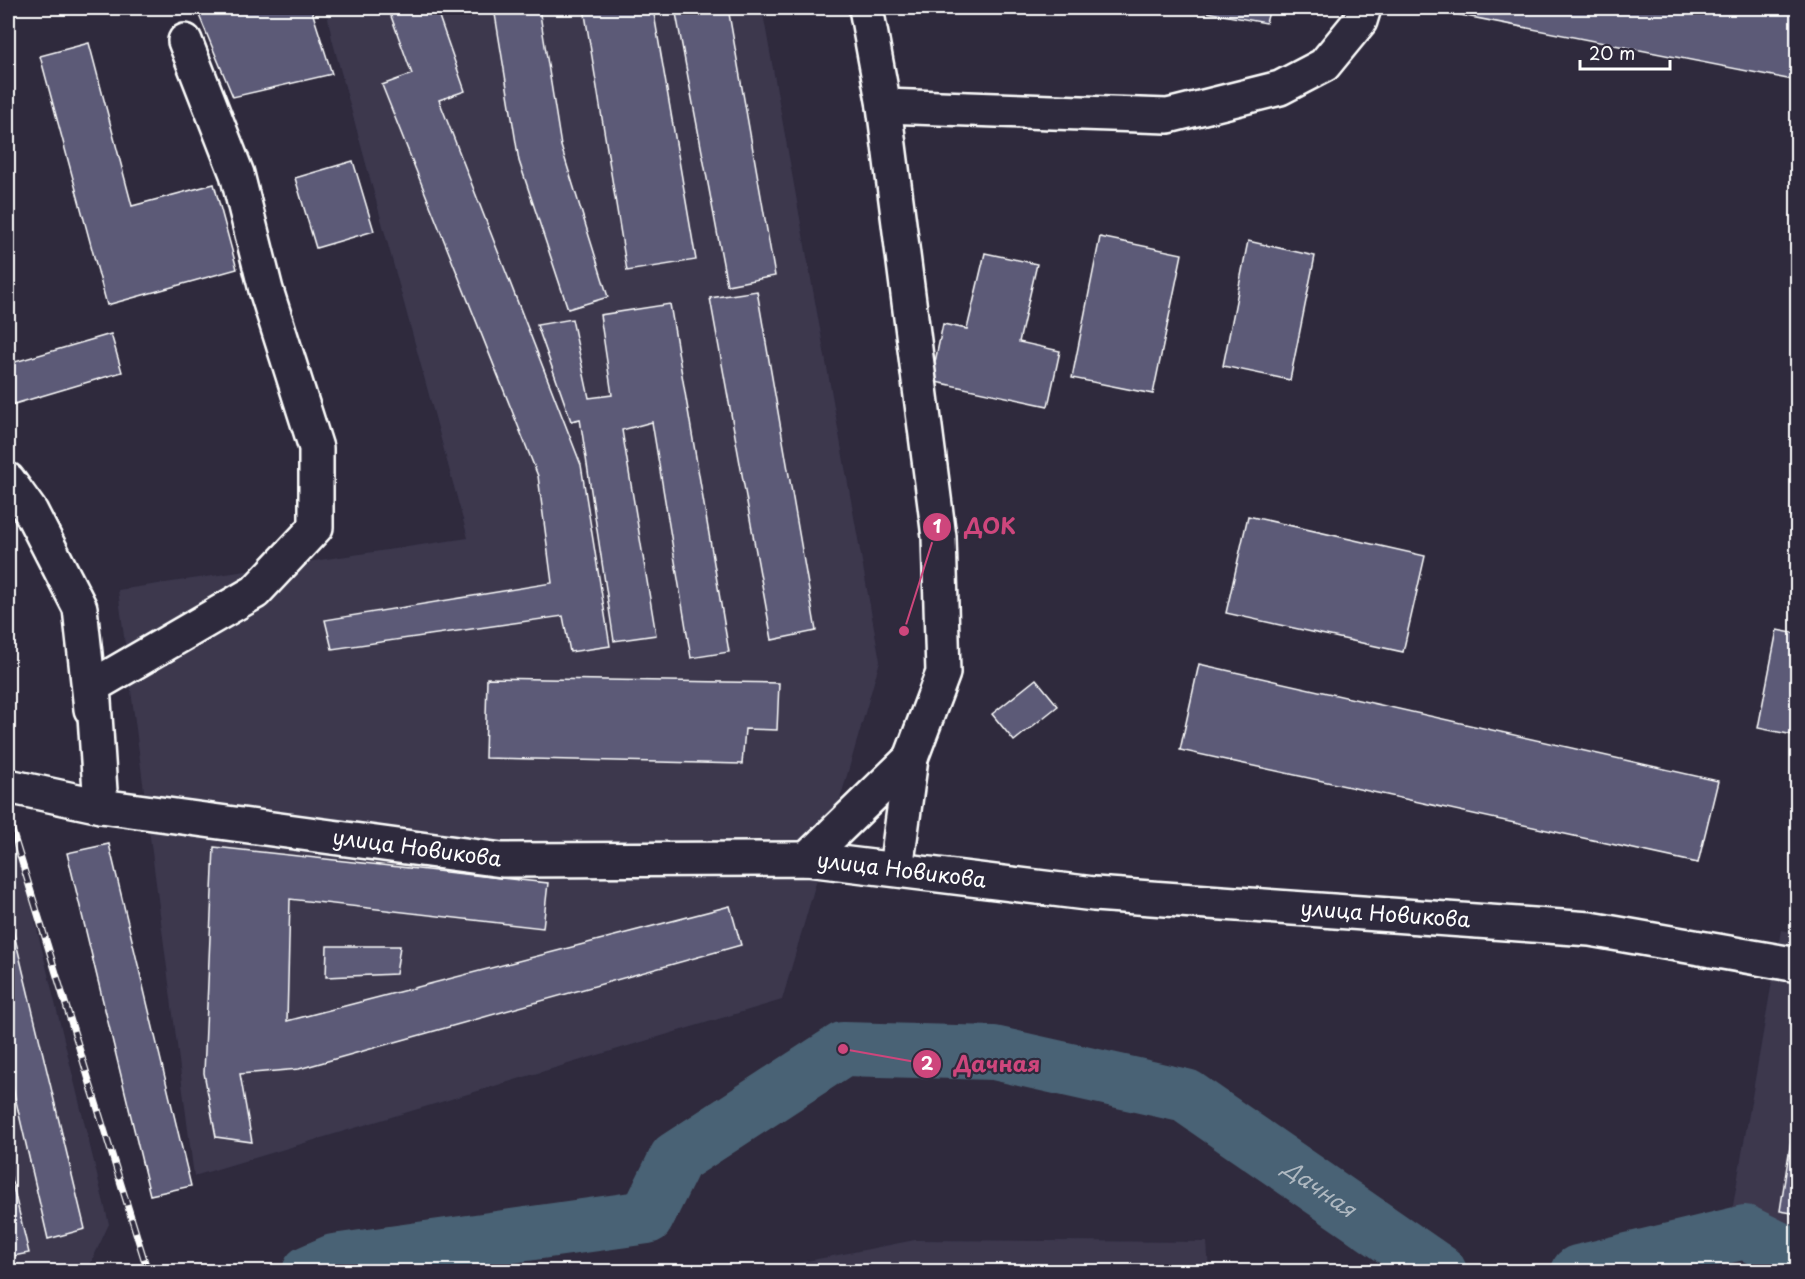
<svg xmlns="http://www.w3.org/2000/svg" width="1805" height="1279" font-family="'Playpen Sans',sans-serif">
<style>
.built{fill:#3c384e}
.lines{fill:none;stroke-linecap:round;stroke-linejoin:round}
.river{stroke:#4a6274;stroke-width:54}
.building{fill:#5b5a77;stroke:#fff;stroke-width:1.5}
.minor-casing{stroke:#fff;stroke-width:38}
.minor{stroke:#2f2a3d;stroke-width:33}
.rail-casing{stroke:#fff;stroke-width:7}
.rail{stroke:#2f2a3d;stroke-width:4.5;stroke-dasharray:14;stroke-linecap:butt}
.labels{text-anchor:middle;stroke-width:4.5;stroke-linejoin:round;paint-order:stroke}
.street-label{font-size:21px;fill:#fff;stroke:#2f2a3d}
.water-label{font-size:22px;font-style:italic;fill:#aeb8c0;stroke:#2f2a3d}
.leader{fill:none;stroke:#ce467c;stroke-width:2}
.callout-dot{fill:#ce467c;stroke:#2f2a3d;stroke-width:2}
.mark-label{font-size:18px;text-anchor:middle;font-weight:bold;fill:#fff}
.callout-label{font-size:22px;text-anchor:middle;font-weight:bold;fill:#ce467c;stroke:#2f2a3d;stroke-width:4.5;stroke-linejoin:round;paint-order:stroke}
</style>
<rect width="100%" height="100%" fill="#2f2a3d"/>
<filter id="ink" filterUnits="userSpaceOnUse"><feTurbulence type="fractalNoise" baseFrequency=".0167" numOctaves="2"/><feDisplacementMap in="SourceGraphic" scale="12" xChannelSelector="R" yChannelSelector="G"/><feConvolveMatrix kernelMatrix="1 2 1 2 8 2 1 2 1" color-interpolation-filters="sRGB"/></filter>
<g filter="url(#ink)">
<g class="built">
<path d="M326,8h436l118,653 -98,339 -588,176 -76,-586 350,-52 -136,-499z"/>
<path d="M16,843l93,381 -22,47h-79v-427z"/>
<path d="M1781,930l16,3v303l-66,-19z"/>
<path d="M915,1240l292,2 2,29h-453z"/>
</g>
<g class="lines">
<g class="river">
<path id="s1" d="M309,1272l25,-11 313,-44 29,-59 167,-109 151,4 192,43 254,176"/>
<path d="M1578,1272l167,-40 53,26"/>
</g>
</g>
<g class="building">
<path d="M196,8h115l21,66 -99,23z"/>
<path d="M388,8h48l29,83 -26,9 142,365 29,181 -40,6 -7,-36 -231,33 -7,-29 227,-37 -14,-107 -156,-391 30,-11z"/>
<path d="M494,8h45l22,138 47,151 -40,12 -49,-148z"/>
<path d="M584,8h69l43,252 -69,11z"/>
<path d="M675,8h53l47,268 -48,9z"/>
<path d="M1184,8h86l-4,15z"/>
<path d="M1425,8h373v73z"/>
<path d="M89,43l43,163 82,-22 23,85 -130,36 -67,-249z"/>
<path d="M353,161l21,70 -58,17 -21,-70z"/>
<path d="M1100,237l82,17 -29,140 -81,-16z"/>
<path d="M1248,241l67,15 -25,124 -67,-14z"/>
<path d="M985,253l52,11 -18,78 41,9 -12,55 -117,-25 12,-57 24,5z"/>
<path d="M757,291l59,340 -44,9 -62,-342z"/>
<path d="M670,304l59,348 -38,6 -39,-236 -30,8 34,205 -42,6 -34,-222 -9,2 -34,-96 35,-6 17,79 23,-3 -12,-80z"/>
<path d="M111,334l11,38 -111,33 -3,-12v-29z"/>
<path d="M1248,516l177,40 -22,96 -177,-39z"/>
<path d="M1777,630l21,4v102l-40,-8z"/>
<path d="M1199,664l519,117 -20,82 -518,-113z"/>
<path d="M487,678l292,5 -2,47 -32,-1 -3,35 -257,-6z"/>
<path d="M1036,679l22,27 -44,35 -22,-27z"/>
<path d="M109,844l82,342 -41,9 -83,-342z"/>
<path d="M214,847l334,36 -5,45 -253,-29 -3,122 443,-115 11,39 -442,124 -59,5 12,68 -36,-5 -12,-64z"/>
<path d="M8,909l77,320 -37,10 -40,-172z"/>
<path d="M327,946h73l-4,28 -70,3z"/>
<path d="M1798,1095v119l-18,-3z"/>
<path d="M8,1166l21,87 -21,4z"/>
</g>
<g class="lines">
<g class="minor-casing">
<g id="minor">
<path d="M884,106l284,10 112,-28 44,-23 36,-44 4,-13"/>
<path d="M8,480l23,32 49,96 11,101"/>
<path id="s2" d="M8,786l93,20 401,54 305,-1 287,35 496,35 208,36"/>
<path d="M101,806l-8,-120 162,-94 61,-65v-79l-50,-158 -29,-116 -52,-133"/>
<path d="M807,859l104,-101 32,-85 -4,-136 -55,-431 -18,-98"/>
<path d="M896,869l15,-111"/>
</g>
</g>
<use href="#minor" class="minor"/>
<g class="rail-casing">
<path id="rail" d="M8,817l140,455"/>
</g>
<use href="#rail" class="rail"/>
</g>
</g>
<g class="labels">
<g class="street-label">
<text dy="7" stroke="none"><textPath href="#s2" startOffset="414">улица Новикова</textPath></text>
<text dy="7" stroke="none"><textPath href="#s2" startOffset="900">улица Новикова</textPath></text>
<text dy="7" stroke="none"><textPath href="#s2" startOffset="1386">улица Новикова</textPath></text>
</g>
<g class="water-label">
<text dy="8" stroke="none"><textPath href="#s1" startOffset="1119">Дачная</textPath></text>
</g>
</g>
<path class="leader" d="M904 631L937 527M843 1049L927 1064"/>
<g class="callout-dot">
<circle cx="904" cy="631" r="6"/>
<circle cx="843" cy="1049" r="6"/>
<circle cx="937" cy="527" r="15"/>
<circle cx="927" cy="1064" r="15"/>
</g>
<g class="mark-label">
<text x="937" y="533">1</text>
<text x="927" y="1070">2</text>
</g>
<g class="callout-label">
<text x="990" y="534">ДОК</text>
<text x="997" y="1072">Дачная</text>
</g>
<rect width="1805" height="1279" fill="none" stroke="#2f2a3d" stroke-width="30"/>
<rect x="15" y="15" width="1775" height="1249" fill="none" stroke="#fff" stroke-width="2" filter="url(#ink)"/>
<path d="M1580 60v9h90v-9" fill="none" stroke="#ffffff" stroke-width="3"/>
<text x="1589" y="60" font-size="18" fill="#ffffff" stroke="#2f2a3d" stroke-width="4.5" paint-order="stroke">20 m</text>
</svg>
